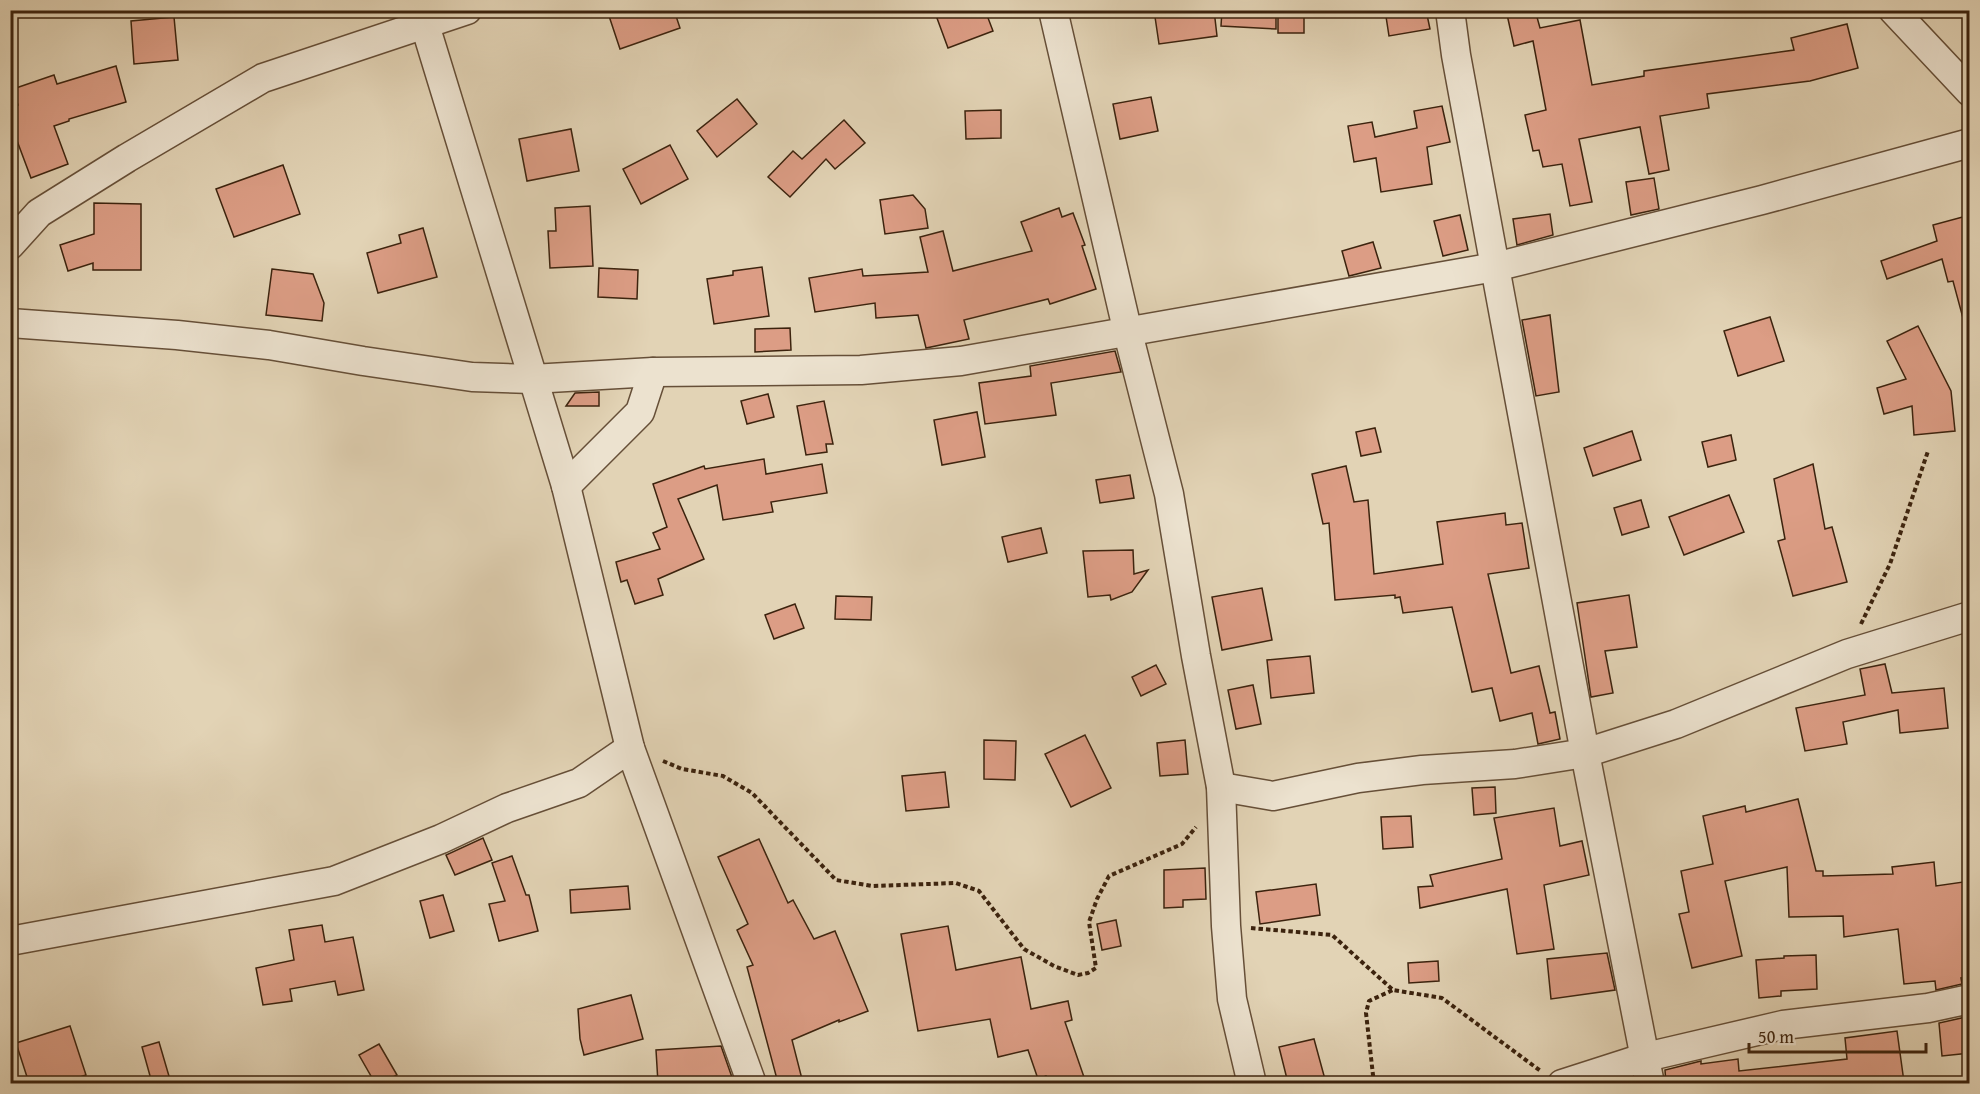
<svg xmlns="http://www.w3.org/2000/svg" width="1980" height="1094" font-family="'Gentium Book Plus',serif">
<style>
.building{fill:#dc9d85;stroke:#3c230e;stroke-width:1.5}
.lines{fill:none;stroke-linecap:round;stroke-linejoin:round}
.street-casing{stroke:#664f38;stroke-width:31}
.path{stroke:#3c230e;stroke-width:4;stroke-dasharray:4.5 3;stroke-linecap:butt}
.street{stroke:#ece2cf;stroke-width:28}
</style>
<rect width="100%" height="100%" fill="#e2d3b5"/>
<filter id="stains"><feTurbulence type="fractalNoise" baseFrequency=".00333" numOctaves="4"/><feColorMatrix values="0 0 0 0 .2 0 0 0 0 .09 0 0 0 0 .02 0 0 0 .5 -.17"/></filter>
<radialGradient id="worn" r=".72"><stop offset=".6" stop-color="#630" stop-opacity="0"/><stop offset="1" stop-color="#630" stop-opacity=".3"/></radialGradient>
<g class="building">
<path d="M607,10h67l6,18 -60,21z"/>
<path d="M934,10h51l8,21 -45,17z"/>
<path d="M1154,10h60l3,26 -58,8z"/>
<path d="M1222,10h54v19l-55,-3z"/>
<path d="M1385,10h41l4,19 -41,7z"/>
<path d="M1506,10h29l5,18 40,-8 12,65 52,-9v-5l150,-21 -3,-12 56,-14 11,44 -48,13 -103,13 2,14 -49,8 9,54 -20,4 -9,-47 -61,12 13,63 -22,4 -8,-42 -19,3 -4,-17 -6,1 -8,-36 21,-5 -13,-69 -19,5z"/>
<rect x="1278" y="15" width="26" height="18"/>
<path d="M174,17l4,43 -44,4 -3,-43z"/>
<path d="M116,66l10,36 -57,17v2l-15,5 14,38 -37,14 -21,-56v-13l8,-4 -5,-16 41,-14 3,9z"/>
<path d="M1151,97l7,34 -38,8 -7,-35z"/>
<path d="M737,99l20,25 -40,33 -20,-26z"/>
<path d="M1442,106l8,36 -23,5 5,37 -51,8 -5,-34 -22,4 -6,-36 24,-4 3,15 42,-9 -3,-17z"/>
<path d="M1001,110v28l-35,1 -1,-28z"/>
<path d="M844,120l21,23 -30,26 -9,-10 -36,38 -22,-20 25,-26 9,8z"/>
<path d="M571,129l8,42 -52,10 -8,-42z"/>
<path d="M670,145l18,34 -47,25 -18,-35z"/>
<path d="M283,165l17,49 -66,23 -18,-48z"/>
<path d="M1654,178l5,31 -28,6 -5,-33z"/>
<path d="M913,195l12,14 3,19 -43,6 -5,-34z"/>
<path d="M94,203l47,1v66h-48v-7l-25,8 -8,-26 34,-11z"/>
<path d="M590,206l3,60 -43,2 -2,-37h8l-1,-23z"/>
<path d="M1059,208l3,9 11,-4 12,32 -3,1 14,43 -46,15 -2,-5 -84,21 5,19 -43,9 -8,-33 -42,3 -1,-15 -60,9 -6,-34 53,-9 1,7 65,-4 -8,-35 23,-6 10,40 79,-20 -11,-29z"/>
<path d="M1550,214l3,21 -36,10 -4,-26z"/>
<path d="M1460,215l8,35 -25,6 -9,-35z"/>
<path d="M1970,215v106l-6,1 -11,-41 -5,1 -6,-23 -55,20 -6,-18 56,-20 -4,-16z"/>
<path d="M423,228l14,49 -59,16 -11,-40 34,-10 -2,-8z"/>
<path d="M1373,242l8,26 -32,8 -7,-25z"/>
<path d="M762,267l7,49 -55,8 -7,-45 26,-4v-4z"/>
<path d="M599,268l39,2 -1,29 -39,-2z"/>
<path d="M272,269l41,5 11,29 -2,18 -56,-6z"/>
<path d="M1550,315l9,77 -23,4 -14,-76z"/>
<path d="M1770,317l14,44 -46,15 -14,-45z"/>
<path d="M1918,326l33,65 4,40 -41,4 -2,-29 -28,8 -7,-26 29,-9 -19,-38z"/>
<path d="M790,328l1,22 -36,2v-23z"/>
<path d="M1115,351l6,21 -70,11 5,32 -71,9 -6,-41 52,-7 -1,-10z"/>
<path d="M599,392v14h-33l9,-13z"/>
<path d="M768,394l6,23 -27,7 -6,-23z"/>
<path d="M824,401l9,43h-7l1,8 -21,3 -9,-49z"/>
<path d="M977,412l8,45 -43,8 -8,-45z"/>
<path d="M1375,428l6,24 -20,4 -5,-24z"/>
<path d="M1632,431l9,29 -48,16 -9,-28z"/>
<path d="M1731,435l5,25 -28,7 -6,-25z"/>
<path d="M764,459l2,15 56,-10 5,29 -56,9 2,10 -50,8 -6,-35 -39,14 26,60 -46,20 5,16 -28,9 -8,-24 -6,2 -5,-20 44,-13 -7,-16 14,-6 -14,-43 51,-18 1,3z"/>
<path d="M1813,464l12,65 7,-2 15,55 -54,14 -15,-55 7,-2 -11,-60z"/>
<path d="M1346,466l8,36 14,-2 6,74 69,-10 -6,-42 68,-9 1,12 16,-2 7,45 -41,6 23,99 28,-7 11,47 5,-1 5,27 -22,5 -6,-31 -32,8 -8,-33 -20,4 -20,-85 -49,6 -3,-16 -5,1v-3l-60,5 -6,-77 -6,1 -11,-50z"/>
<path d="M1130,475l4,23 -34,5 -4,-23z"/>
<path d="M1729,495l15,37 -60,23 -15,-38z"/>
<path d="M1641,500l8,27 -27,8 -8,-27z"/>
<path d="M1041,528l6,25 -39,9 -6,-25z"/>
<path d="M1133,550l1,24 14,-4 -16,22 -21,8 -1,-5 -22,2 -5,-46z"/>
<path d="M1262,588l10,52 -50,10 -10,-53z"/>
<path d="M1629,595l8,52 -32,4 8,42 -22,4 -14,-94z"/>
<path d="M836,596l36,1 -1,23 -36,-1z"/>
<path d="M795,604l9,24 -30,11 -9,-24z"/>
<path d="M1310,656l4,37 -43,5 -4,-38z"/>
<path d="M1885,664l7,29 52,-5 4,40 -48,5 -2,-23 -55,12 4,22 -42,7 -9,-43 69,-13 -5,-26z"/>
<path d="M1156,665l10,19 -25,12 -9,-19z"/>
<path d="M1253,685l8,39 -25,5 -8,-39z"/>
<path d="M1085,735l26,53 -40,19 -26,-53z"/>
<path d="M984,740l32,1 -1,39 -31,-1z"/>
<path d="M1185,740l3,34 -28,2 -3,-33z"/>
<path d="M945,772l4,35 -43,4 -4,-35z"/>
<path d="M1495,787l1,26 -22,2 -2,-27z"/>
<path d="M1798,799l18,72h7v5l70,-2 -1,-7 42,-5 2,24 34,-5v61h-4l4,35 -9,1 1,6 -26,6 -1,-9 -31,3 -6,-55 -54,8 -1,-21 -54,1 -2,-50 -62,14 17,75 -50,12 -13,-54 10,-2 -8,-41 32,-7 -10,-48 42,-10 1,6z"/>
<path d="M1554,808l6,38 22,-5 7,34 -45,10 10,64 -37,5 -10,-65 -87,19 -2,-21 15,-1 -3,-11 72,-16 -8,-41z"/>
<path d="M1411,816l2,31 -30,2 -2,-32z"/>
<path d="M483,838l9,22 -37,15 -9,-20z"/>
<path d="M759,839l29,64 5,-3 21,39 21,-8 33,80 -29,11v-2l-47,20 11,43h-25l-31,-116 6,-2 -16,-35 11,-6 -30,-67z"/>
<path d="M512,856l14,39h3l9,36 -39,10 -10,-37 16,-3 -13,-38z"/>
<path d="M1205,868l1,31 -23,1v7l-19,1v-38z"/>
<path d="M1316,884l4,31 -60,9 -4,-32z"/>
<path d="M628,886l2,23 -59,4 -1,-23z"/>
<path d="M443,895l11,36 -24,7 -10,-37z"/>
<path d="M1116,920l5,26 -19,4 -5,-26z"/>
<path d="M322,925l3,17 28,-5 11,53 -26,5 -3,-14 -45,8 2,12 -29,4 -7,-37 38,-8 -5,-30z"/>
<path d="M948,926l8,44 65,-13 10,52 37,-8 4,19 -7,2 21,61h-37l-3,-7 -8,3 -10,-29 -30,7 -8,-38 -72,12 -17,-97z"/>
<path d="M1607,953l8,37 -64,9 -4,-40z"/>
<path d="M1816,955l1,34 -36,2v5l-22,2 -3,-38 28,-2v-2z"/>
<path d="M1438,961l1,20 -30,2 -1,-20z"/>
<path d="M631,995l12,44 -59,16 -4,-16 -2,-30z"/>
<path d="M1966,1017l4,36 -28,3 -3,-33z"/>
<path d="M70,1026l16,49 -25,8h-32l-13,-40z"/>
<path d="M1897,1031l7,51 -238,1 -1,-13 36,-9v3l37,-5 1,12 108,-12 -2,-21z"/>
<path d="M1314,1039l12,44h-38l-9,-36z"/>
<path d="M159,1042l12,41h-19l-10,-36z"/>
<path d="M379,1044l18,31 -16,8h-6l-16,-28z"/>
<path d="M721,1046l13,37h-76l-2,-33z"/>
</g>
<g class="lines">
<g class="street-casing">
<g id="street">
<path d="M1053,10l75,323 41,161 27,162 25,131 5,139 6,73 20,85"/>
<path d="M1450,10l6,45 39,212 90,486 65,331"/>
<path d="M1893,10l77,82"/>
<path d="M425,25l141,461 64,262 122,336"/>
<path d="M10,245l29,-32 88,-55 136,-80 204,-68"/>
<path d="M10,323l167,12 92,10 94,16 109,16 60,2 121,-7 208,-2 100,-9 534,-94 267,-67 208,-57"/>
<path d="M566,486l74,-74 13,-40"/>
<path d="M1221,787l52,9 85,-18 64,-8 93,-6 70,-11 91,-29 171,-70 123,-38"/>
<path d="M10,941l324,-60 107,-42 66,-31 72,-25 51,-35"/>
<path d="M1562,1084l84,-27 137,-32 145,-17 42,-9"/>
</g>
</g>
<g class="path">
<path d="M1861,624l29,-60 38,-113"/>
<path d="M663,761l19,8 41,7 29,17 84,87 36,6 84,-3 23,8 45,58 30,17 24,9 10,-2 8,-5 -7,-46 8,-23 12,-23 73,-32 14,-17"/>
<path d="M1251,928l81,7 61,55 49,8 100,74"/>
<path d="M1374,1084l-8,-71 3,-12 24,-11"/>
</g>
<use href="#street" class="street"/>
</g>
<rect width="1980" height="1094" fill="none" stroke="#e2d3b5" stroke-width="36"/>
<rect x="12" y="12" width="1956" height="1070" fill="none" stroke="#3c230e" stroke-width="3"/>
<rect x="18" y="18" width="1944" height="1058" fill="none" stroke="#3c230e" stroke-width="1.5"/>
<path d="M1749 1043v9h177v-9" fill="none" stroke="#3c230e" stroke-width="3"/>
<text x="1758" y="1043" font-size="18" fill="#3c230e" stroke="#ece2cf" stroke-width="4.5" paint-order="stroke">50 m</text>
<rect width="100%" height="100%" filter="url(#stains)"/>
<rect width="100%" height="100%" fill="url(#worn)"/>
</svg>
